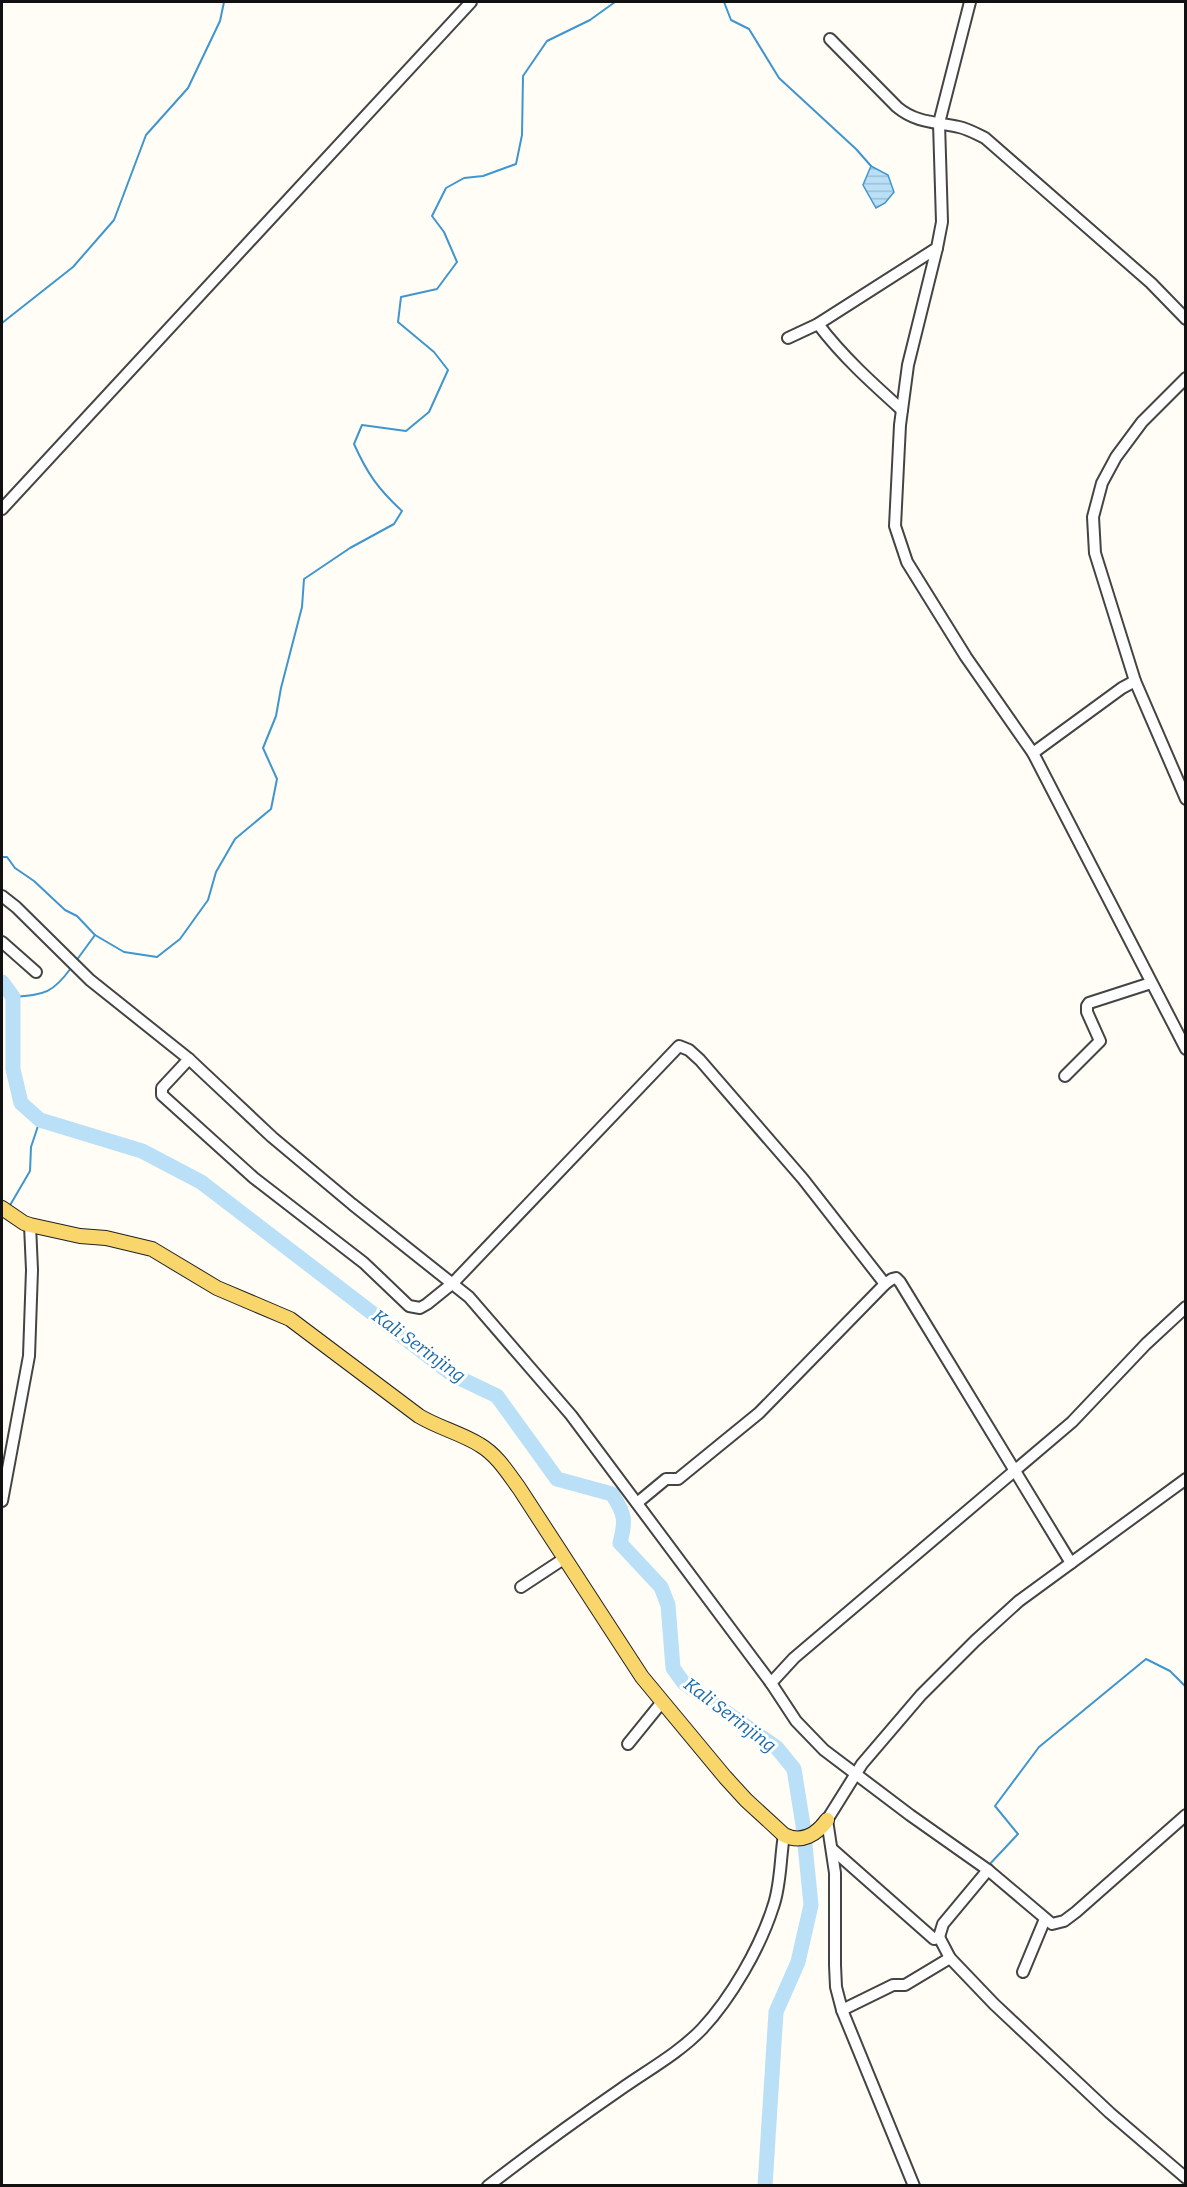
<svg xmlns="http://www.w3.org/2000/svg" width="1187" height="2187" font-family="Bitter,serif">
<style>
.water{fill:url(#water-rules);stroke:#3f96cf;stroke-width:1.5}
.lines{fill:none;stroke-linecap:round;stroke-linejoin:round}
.stream{stroke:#3f96cf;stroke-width:2}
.river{stroke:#b9e0f7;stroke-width:15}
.minor-casing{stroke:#444;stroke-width:14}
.major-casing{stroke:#222;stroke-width:16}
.minor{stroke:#fff;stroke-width:10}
.major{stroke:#f9d66b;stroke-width:14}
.labels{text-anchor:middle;stroke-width:6;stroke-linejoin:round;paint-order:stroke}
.water-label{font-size:18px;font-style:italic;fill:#1768a6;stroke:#fff}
</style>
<defs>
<pattern id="water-rules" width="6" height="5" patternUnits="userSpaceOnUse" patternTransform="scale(1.5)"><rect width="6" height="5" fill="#b9e0f7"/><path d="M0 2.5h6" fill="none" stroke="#9ebfd3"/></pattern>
</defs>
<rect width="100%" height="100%" fill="#fffdf5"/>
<path class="water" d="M871,166l17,9 6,17 -9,11 -9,5 -13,-23z"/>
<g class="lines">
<g class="stream">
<path d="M724,2l7,18 18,9 30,49 77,71 15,17"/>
<path d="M2,323l71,-56 41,-47 32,-85 42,-47 32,-67 4,-19"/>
<path d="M2,857h5l8,11 19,13 31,29 12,6 18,19"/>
<path d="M76,961l19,-26 29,17 33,5 23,-18 28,-39 8,-28 19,-33 36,-30 6,-30 -14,-31 13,-32 5,-28 21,-81 2,-28 46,-31 44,-24 8,-13c-24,-22 -35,-38 -48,-67l8,-19 44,6 23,-19 19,-42 -14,-18 -36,-30 3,-25 36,-8 20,-27 -13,-30 -12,-16 14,-28 18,-10 19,-2 33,-12 6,-29 1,-59 24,-35 43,-21 25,-18"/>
<path d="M13,997c32,-3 39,-3 58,-29"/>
<path d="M9,1207l21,-36 1,-24 9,-27"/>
<path d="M988,1866l30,-32 -23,-28 44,-59 107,-88 24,12 16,16"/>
</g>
<path class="river" d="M2,982l11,15v72l8,34 19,17 102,31 59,31 252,193 44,21 60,83 55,15c13,20 14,26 8,49l41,44 7,18 5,63 10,14 94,66 17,21 9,56 8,80 -13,57 -22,50 -11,174"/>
<g class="minor-casing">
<g id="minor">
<path d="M830,39l67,68c19,16 39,15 62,20 9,2 18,7 26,11l166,145 35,36"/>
<path d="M937,248l-29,117 -8,60 -5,101 12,36 59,95 67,96 153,296"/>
<path d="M818,324c24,32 54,59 84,86"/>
<path d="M788,338l30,-14 119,-76 5,-26 -3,-99 31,-121"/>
<path d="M1186,378l-44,44 -26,35 -14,26 -9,34 2,36 40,128 51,118"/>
<path d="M2,509l469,-507"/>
<path d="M1033,753l89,-65 13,-7"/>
<path d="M2,896l14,11 74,73 99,79 83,78 80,67 117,93 102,118 200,268 25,38 28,29 86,65 78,55 64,54 12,-3 12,-9 110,-97"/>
<path d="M2,942l34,30"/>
<path d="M189,1059l-27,29v7l92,83 110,85 45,43 11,2 7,-4 26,-21 226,-237 10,4 11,10 103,119 82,105"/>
<path d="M1065,1076l35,-35 -13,-29v-6l2,-3 62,-20"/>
<path d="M2,1501l27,-145 3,-86 -2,-45"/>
<path d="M637,1503l29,-24h12l81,-66 126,-129 7,-5 4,-1 4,4 171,281"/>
<path d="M521,1587l44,-29"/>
<path d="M771,1683l23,-25 278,-236 74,-78 40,-37"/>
<path d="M628,1744l34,-42"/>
<path d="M832,1849l102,90 5,-2 11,21 44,46 116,109 76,65"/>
<path d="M939,1937l4,-13 45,-54"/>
<path d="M1023,1972l22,-53"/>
<path d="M842,2010l51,-25h12l45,-27"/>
<path d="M488,2186c44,-34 88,-66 133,-97 27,-19 58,-36 81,-60 29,-31 58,-81 71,-122 8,-22 7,-48 11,-72"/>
<path d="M914,2186l-72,-176 -6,-23 -1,-22v-92l-8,-53 35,-56 59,-69 54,-54 44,-40 167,-122"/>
</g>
</g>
<g class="major-casing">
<path id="major" d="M2,1208l22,15 6,2 50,11 26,2 46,11 65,39 73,31 129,97c20,12 42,17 61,29 17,10 28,28 39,43l123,189 83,100 21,23 38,35c18,9 33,-1 43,-15"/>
</g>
<use href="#minor" class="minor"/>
<use href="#major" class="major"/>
</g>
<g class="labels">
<g class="water-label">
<text transform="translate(419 1346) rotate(36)" y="6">Kali Serinjing</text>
<text transform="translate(730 1715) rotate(37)" y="6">Kali Serinjing</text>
</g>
</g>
<rect width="1187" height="2187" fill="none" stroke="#111111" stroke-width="6"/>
</svg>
